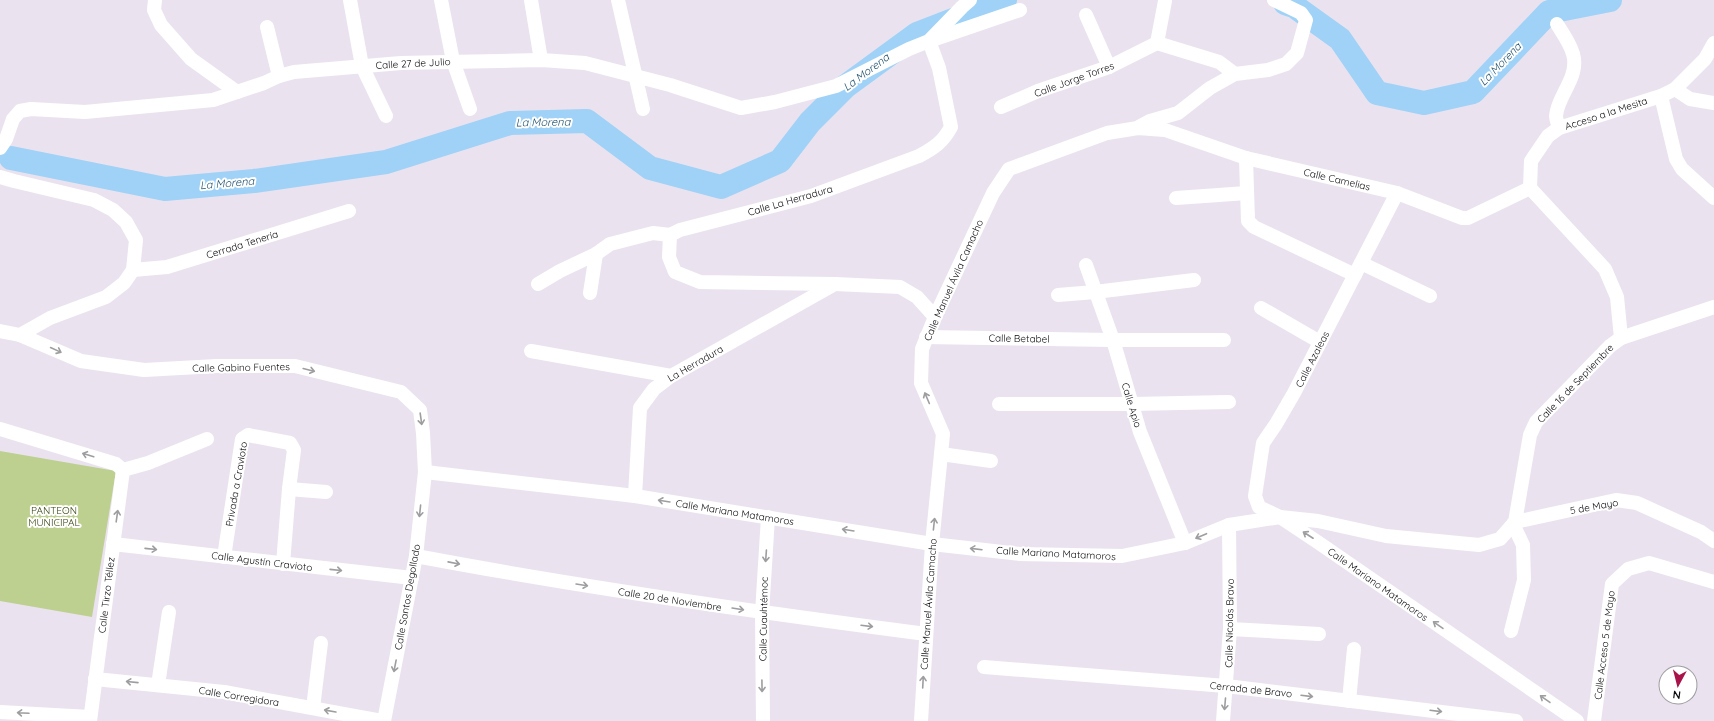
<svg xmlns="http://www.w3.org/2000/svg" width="1714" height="721" font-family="Quicksand,sans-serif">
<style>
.green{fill:#bdd090}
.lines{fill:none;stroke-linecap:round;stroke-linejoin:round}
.river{stroke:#9fd2f6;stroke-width:24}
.minor{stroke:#fff;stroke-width:14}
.oneway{stroke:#9e9d9f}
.labels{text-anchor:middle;stroke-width:4;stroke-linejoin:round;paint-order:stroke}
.street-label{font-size:10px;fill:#0c0a0e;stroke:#fff}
.park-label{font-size:10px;fill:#374312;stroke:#fff}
.water-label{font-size:11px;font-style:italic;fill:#1c4e6c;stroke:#fff}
</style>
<rect width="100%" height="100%" fill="#eae3ef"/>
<path class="green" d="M0,451l116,20 -24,146 -92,-16z"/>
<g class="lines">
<g class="river">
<path d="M1285,3l9,3 46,33 37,54 47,10 49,-11 76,-80 61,-12"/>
<path d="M11,158l154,31 89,-8 132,-19 124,-39 77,-2 63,47 71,19 59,-26 30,-39 36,-36 71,-52 88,-34"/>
</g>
<g class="minor">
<path d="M155,0l-1,10 7,15 30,34 46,33"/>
<path d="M350,0l12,66 24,50"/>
<path d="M441,0l12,61 17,48"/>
<path d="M531,0l10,60"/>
<path d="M618,0l25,109"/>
<path d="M1086,15l23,52"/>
<path d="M1557,24c6,10 13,19 16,30 7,23 -16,42 -17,62 0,4 2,8 3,12"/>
<path d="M267,27l12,49"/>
<path d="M1157,43l8,-42"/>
<path d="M1675,89l15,10 24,4"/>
<path d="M1661,96l15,63 6,10 32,29"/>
<path d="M1001,107l37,-16 71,-24 48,-24 62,19 16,12"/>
<path d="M1139,127l11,-6 28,-8 32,-25 25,-14 33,-4 18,-6 11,-11 9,-33 -5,-7 -27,-13"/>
<path d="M0,148l6,-9 7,-20 7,-8 11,-2 54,3 128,-12 51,-17 15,-7 15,-4 107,-9 140,-3 44,3 85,22 71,23 34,-6 61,-16 73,-37 20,-8 33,-34 8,-7"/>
<path d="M1246,158l2,63 6,6 101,48"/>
<path d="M0,177l14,4 80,19 19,10 13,12 10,18 -3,30 -9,13 -18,14 -56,21 -30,17 -20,-4"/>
<path d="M1397,193l-103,200 -18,31 -13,19 -8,53 4,11 21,10 39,26 258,178"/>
<path d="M1176,198l71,-5"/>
<path d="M670,235l-1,22 6,15 25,10 135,2 65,3 17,10 18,20"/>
<path d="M1361,263l69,33"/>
<path d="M1086,265l27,75 27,92 45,111"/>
<path d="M133,270l34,-3 182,-56"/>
<path d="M538,284l22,-13 36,-17 14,-10 43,-11 17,2 10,-5 131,-34 108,-40c15,-8 24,-14 32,-29l-12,-59 -10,-27 91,-31"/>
<path d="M590,293l6,-39"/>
<path d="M1058,295l37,-3 99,-12"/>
<path d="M1261,308l59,34"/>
<path d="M20,335l61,26 63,9 73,-4h78l106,26 19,18 3,23 2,39 -9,84 -32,165"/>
<path d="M926,337l187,3h111"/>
<path d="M1621,338l-4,-41 -12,-28 -75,-81 1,-27 17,-25 11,-8 102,-32 14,-7 30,-30 9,-16"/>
<path d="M531,351l140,25"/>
<path d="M999,404h132l98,-2"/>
<path d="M0,429l116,35 7,6"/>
<path d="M941,454l50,7"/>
<path d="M123,470l25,-7 59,-24"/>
<path d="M425,472l210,24 297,48 88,10 102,2 63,-13 44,-18 51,-8 38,4 68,15 93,9 21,-6 15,-17 15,-87 6,-13 74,-76 11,-8 93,-31"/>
<path d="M289,489l37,3"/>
<path d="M635,496l5,-88 14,-19 17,-13 164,-92"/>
<path d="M1515,522l101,-22 21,3 64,29 13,9"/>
<path d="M113,544l299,34"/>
<path d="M416,556c169,32 339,56 510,78"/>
<path d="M224,557l18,-118 6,-4 42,8 4,7 -5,39 -6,75"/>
<path d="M1230,629l89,5"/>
<path d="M1511,631l13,-51 -1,-35 -10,-21"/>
<path d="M984,667l242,19 290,35"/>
<path d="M95,679l129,13 158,29"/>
<path d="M158,685l11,-73"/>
<path d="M1349,701l5,-52"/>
<path d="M313,708l8,-65"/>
<path d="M0,712l90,5"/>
<path d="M90,721l33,-251"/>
<path d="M763,721l-1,-108 6,-96"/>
<path d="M921,721l11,-177 11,-110 -22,-51 1,-34 13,-32 58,-124 16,-24 98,-36 31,-5 27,2 81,28 151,35 65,25h6l62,-30"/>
<path d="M1223,721l7,-92 -1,-104"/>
<path d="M1594,721l18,-137 16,-15 21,-6 65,19"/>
</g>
</g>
<defs><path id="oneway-shaft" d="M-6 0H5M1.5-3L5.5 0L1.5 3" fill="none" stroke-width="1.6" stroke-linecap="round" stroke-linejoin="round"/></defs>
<g class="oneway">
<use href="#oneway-shaft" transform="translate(56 350) rotate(25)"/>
<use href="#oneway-shaft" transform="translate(309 370) rotate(14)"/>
<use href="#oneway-shaft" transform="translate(927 398) rotate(-113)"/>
<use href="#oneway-shaft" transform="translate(421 419) rotate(82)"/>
<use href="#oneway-shaft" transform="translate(88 455) rotate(-163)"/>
<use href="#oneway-shaft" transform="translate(664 501) rotate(-171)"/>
<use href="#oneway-shaft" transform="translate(420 511) rotate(96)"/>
<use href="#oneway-shaft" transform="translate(117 516) rotate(-82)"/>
<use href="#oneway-shaft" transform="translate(934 524) rotate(-84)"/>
<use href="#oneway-shaft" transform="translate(848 530) rotate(-171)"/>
<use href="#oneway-shaft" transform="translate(1308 535) rotate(-147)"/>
<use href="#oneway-shaft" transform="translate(1201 536) rotate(157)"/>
<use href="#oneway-shaft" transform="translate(151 549) rotate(6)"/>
<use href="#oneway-shaft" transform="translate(976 549) rotate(-173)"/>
<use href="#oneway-shaft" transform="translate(766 556) rotate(94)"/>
<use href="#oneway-shaft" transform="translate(454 563) rotate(11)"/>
<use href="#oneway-shaft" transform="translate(336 570) rotate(6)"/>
<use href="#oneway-shaft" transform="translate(582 585) rotate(9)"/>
<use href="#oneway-shaft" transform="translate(738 609) rotate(9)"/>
<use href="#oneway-shaft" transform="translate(1438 625) rotate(-145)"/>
<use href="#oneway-shaft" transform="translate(867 626) rotate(7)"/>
<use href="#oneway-shaft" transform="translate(395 666) rotate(101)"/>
<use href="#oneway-shaft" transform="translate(132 682) rotate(-174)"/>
<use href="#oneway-shaft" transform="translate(923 682) rotate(-87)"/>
<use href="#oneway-shaft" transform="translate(762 686) rotate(89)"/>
<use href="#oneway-shaft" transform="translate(1307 696) rotate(7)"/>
<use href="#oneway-shaft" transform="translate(1545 699) rotate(-145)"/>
<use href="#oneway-shaft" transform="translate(1225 704) rotate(95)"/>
<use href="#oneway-shaft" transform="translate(330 711) rotate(-170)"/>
<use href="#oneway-shaft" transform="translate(1436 711) rotate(7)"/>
<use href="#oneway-shaft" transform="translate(23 713) rotate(-177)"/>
</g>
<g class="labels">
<g class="street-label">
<text transform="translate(413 63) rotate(-3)" y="4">Calle 27 de Julio</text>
<text transform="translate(1074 79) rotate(-20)" y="4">Calle Jorge Torres</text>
<text transform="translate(1606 113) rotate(-18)" y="4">Acceso a la Mesita</text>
<text transform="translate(1337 179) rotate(13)" y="4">Calle Camelias</text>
<text transform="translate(790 200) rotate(-16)" y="4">Calle La Herradura</text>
<text transform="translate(242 244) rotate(-17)" y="4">Cerrada Tenería</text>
<text transform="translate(953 280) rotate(-66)" y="4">Calle Manuel Ávila Camacho</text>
<text transform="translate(1019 338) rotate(1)" y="4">Calle Betabel</text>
<text transform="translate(1312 359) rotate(-63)" y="4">Calle Azaleas</text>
<text transform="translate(695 363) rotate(-30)" y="4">La Herradura</text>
<text transform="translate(241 367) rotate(-1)" y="4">Calle Gabino Fuentes</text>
<text transform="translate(1575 383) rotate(-46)" y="4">Calle 16 de Septiembre</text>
<text transform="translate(1132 405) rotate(73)" y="4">Calle Apio</text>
<text transform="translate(236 484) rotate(-80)" y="4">Privada a Cravioto</text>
<text transform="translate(1594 506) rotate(-10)" y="4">5 de Mayo</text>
<text transform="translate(735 512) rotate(9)" y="4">Calle Mariano Matamoros</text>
<text transform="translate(1056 553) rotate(3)" y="4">Calle Mariano Matamoros</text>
<text transform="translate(262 561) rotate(7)" y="4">Calle Agustín Cravioto</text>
<text transform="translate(1378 584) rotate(35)" y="4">Calle Mariano Matamoros</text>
<text transform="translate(106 595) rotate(-83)" y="4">Calle Tirzo Téllez</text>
<text transform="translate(407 597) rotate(-80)" y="4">Calle Santos Degollado</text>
<text transform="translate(670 599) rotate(9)" y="4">Calle 20 de Noviembre</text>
<text transform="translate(928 604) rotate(-86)" y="4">Calle Manuel Ávila Camacho</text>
<text transform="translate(763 619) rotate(-89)" y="4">Calle Cuauhtémoc</text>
<text transform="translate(1229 623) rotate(-89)" y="4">Calle Nicolás Bravo</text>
<text transform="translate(1604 645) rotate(-83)" y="4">Calle Acceso 5 de Mayo</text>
<text transform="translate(1251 689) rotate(6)" y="4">Cerrada de Bravo</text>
<text transform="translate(239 696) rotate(9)" y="4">Calle Corregidora</text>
</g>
<g class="park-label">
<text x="54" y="514">PANTEON<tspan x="54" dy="12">MUNICIPAL</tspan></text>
</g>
<g class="water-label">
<text transform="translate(1500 64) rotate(-46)" y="4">La Morena</text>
<text transform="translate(866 72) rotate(-37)" y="4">La Morena</text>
<text transform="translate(543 122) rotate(-1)" y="4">La Morena</text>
<text transform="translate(227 183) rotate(-5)" y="4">La Morena</text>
</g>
</g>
<g transform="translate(1678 685) rotate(187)"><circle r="19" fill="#ffffff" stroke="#9e9d9f"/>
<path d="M0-3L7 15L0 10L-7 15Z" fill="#a81449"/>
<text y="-6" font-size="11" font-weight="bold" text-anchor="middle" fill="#0c0a0e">N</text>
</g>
</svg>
